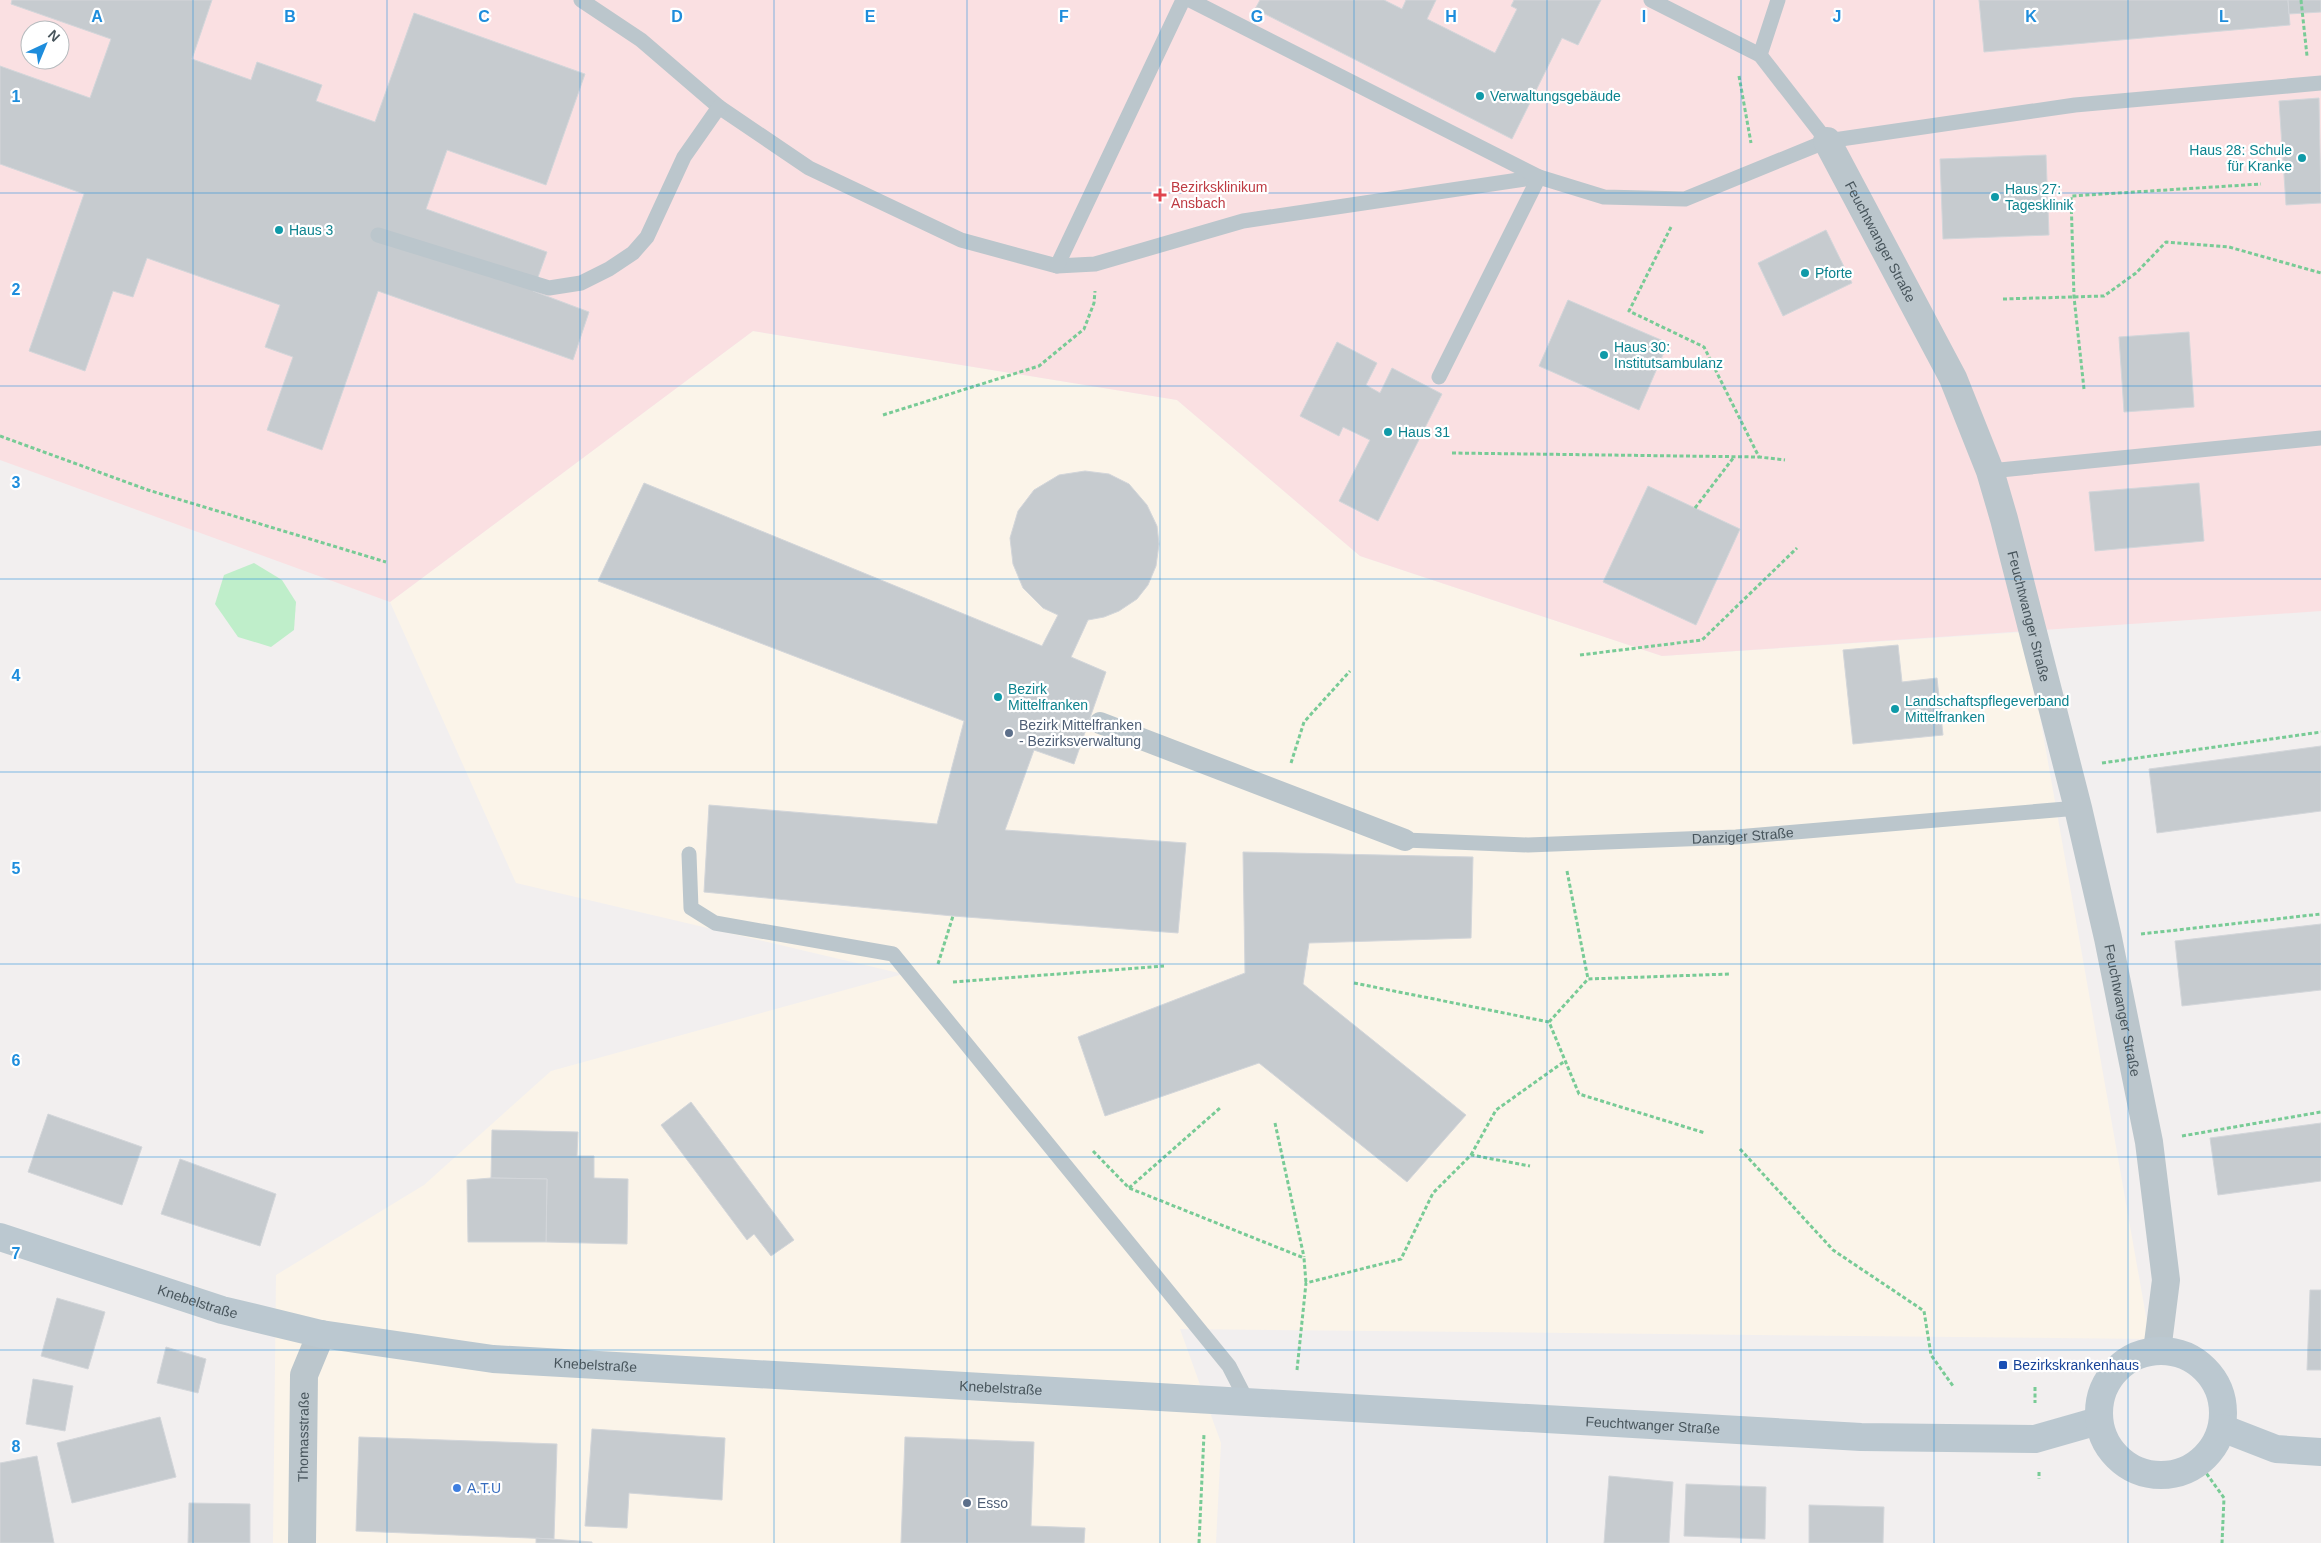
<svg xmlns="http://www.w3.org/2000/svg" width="2321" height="1543" font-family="Helvetica,sans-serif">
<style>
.commercial{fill:#fbf4e9}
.medical{fill:#fae0e2;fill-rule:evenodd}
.green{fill:#bfeeca}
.building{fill:#c6cbcf;stroke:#d3d6da}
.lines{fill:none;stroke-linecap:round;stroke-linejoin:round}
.path{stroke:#78cb96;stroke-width:3;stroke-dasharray:4 2.5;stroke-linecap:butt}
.service{stroke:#bbc6cc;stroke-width:15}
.pedestrian{stroke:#bbc6cc;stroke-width:22}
.minor{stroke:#bbc6cc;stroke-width:28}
.secondary{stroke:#bbc8d0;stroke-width:28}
.grid{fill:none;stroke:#1e8ddc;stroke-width:1;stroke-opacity:0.55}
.culture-dot{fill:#0f9aa8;stroke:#fff;stroke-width:2}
.health-dot{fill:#e0444e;stroke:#fff;stroke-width:2}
.service-dot{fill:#5c6f8a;stroke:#fff;stroke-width:2}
.transit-dot{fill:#1a4fb4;stroke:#fff;stroke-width:2}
.shop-dot{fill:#3f7fe0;stroke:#fff;stroke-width:2}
.labels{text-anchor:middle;stroke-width:4.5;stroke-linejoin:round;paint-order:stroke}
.culture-label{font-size:14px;fill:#0d838f;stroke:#fff;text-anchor:start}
.health-label{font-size:14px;fill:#be3a42;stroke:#fff;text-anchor:start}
.street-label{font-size:14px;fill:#48555c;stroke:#fff}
.service-label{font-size:14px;fill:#4e5e75;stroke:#fff;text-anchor:start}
.transit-label{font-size:14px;fill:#164399;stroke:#fff;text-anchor:start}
.shop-label{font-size:14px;fill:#366cbe;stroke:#fff;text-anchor:start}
.grid-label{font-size:16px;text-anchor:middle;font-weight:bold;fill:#1e8ddc;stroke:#fff;stroke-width:4.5;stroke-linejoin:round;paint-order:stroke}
</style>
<rect width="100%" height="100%" fill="#f2efef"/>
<path class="commercial" d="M753,331l424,69 183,156 302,100 363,-24 125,707 -970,-10 41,114 -5,100h-943l3,-268 148,-90 127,-114 352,-97 -387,-91 -126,-281z"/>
<path class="medical" d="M0,0h2321v611l-659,45 -302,-100 -183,-156 -424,-69 -363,271 -390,-142zM30,30h30v30h-30z"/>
<path class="green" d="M254,563l28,17 14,22 -2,28 -23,17 -33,-10 -23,-33 9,-29z"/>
<g class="building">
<path d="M12,0h200l-20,59 59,21 6,-18 65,23 -6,16 59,21 39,-109 171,61 -39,111 -99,-35 -21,59 121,43 -14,39 56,21 -16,48 -195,-69 -56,159 -55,-20 26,-73 -28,-10 15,-42 -133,-47 -14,39 -20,-6 -28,80 -56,-20 55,-157 -84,-30v-98l90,32 21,-59 -100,-35z"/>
<path d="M1260,0h124l18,9 4,-9h30l-9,19 68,34 22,-44 -6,-3 3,-6h87l-23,45 -16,-7 -50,101 -257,-130z"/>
<path d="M1979,0h309l2,25 -306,27z"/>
<path d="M2288,0h33v12l-32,2z"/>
<path d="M2319,98l2,105 -35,2 -7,-104z"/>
<path d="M2046,155l3,80 -106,4 -3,-80z"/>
<path d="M1826,230l26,53 -69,33 -25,-53z"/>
<path d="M1568,300l100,43 -29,67 -100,-44z"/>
<path d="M2189,332l5,75 -70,5 -5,-75z"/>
<path d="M1337,342l40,21 -11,22 14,8 12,-25 50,26 -64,127 -39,-20 31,-61 -27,-13 -4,9 -39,-20z"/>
<path d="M1085,471l24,3 20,10 18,21 10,21 2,18 -3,22 -8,19 -11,14 -18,12 -15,6 -16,3 -17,37 35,15 -32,92 -40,-14 -29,80 181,13 -8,90 -225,-17 -249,-24 5,-87 228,19 27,-103 -366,-140 46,-98 398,163 16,-31 -15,-7 -20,-20 -10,-24 -3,-26 8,-27 16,-21 25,-15z"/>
<path d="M2199,483l5,58 -109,10 -6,-59z"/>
<path d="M1648,486l92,43 -44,96 -93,-43z"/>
<path d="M1898,645l4,37 35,-4 6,57 -90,9 -10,-94z"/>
<path d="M2321,746v65l-164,22 -8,-64z"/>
<path d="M1243,852l230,5 -2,81 -162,5 -6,41 163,131 -59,67 -148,-119 -154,53 -27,-79 167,-64z"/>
<path d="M2321,924v66l-139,16 -7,-65z"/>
<path d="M691,1102l103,138 -23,16 -17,-22 -7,6 -86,-115z"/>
<path d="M48,1114l94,33 -20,58 -94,-33z"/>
<path d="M2321,1123v58l-103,14 -8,-57z"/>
<path d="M492,1130l86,2 -1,24h17v22l34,1 -1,65 -81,-2 1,-63 -56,-1z"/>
<path d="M180,1159l96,35 -16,52 -99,-32z"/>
<path d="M491,1178l56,1 -1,63h-78l-1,-62z"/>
<path d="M2310,1290h11v80h-14z"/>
<path d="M57,1298l48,14 -17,57 -47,-13z"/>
<path d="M166,1347l40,12 -8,34 -41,-10z"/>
<path d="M33,1379l40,7 -8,45 -39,-7z"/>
<path d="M160,1417l16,60 -104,26 -15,-60z"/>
<path d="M592,1429l133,9 -3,62 -93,-7 -2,35 -42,-2z"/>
<path d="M359,1437l198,7 -3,95 -198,-8z"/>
<path d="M905,1437l129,5 -3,84 54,2 -1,15h-183z"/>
<path d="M37,1456l17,87h-54v-80z"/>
<path d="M1609,1476l64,6 -4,61h-65z"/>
<path d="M1686,1484l80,3 -1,52 -81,-3z"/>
<path d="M189,1503l61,1v39h-62z"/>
<path d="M1809,1505l75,2 -1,36h-74z"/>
<path d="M536,1538l56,4v1h-56z"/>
</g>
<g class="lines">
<g class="path">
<path d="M2301,0l6,56"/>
<path d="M1739,76l12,67"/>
<path d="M1671,227l-42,84 75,36 55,110 26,3"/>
<path d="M2003,299l101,-3 32,-23 30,-31 63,5 92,26"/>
<path d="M2084,389l-10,-92 -3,-101 190,-12"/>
<path d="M883,415l156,-49 45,-37 10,-26 1,-12"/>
<path d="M0,436l148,54 238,72"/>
<path d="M1452,453l307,4"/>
<path d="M1695,508l39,-51"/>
<path d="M1580,655l122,-15 95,-92"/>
<path d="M1291,763l13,-41 46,-51"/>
<path d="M2102,763l219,-31"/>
<path d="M1567,871l21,108 141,-5"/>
<path d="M2141,934l180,-20"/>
<path d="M938,964l15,-48"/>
<path d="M953,982l211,-16"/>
<path d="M1354,983l195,39 30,72 126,39"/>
<path d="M1549,1022l39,-43"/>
<path d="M1275,1123l29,134"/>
<path d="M2182,1136l139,-24"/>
<path d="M1740,1149l93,101 91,61 7,44 22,31"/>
<path d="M1093,1151l36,37 175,70 2,25"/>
<path d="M1471,1155l25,-45 69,-49"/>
<path d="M1129,1188l91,-80"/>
<path d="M1297,1370l9,-87 95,-24 32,-66 38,-38 59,11"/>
<path d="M2035,1387v16"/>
<path d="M2199,1463l25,35 -2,45"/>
<path d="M2039,1472v7"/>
<path d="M1199,1543l5,-109"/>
</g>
<g class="service">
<path d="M581,0l60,40 78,67 90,61 152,72 96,26 38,-2 148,-43 296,-44 65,20 81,2 142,-58 248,-36 246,-22"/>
<path d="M1190,0l349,177 -100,200"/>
<path d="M1651,0l109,55 67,86"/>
<path d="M1760,55l18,-55"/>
<path d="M378,235l171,53 32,-5 28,-14 24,-16 14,-16 37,-80 35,-50"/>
<path d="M1057,266l126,-266"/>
<path d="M1990,471l331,-33"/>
<path id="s1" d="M1405,840l123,5 208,-8 342,-29"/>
<path d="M689,854l2,54 24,15 178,31 336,412 18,35"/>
</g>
<path class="pedestrian" d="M1100,723l305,117"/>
<g class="minor">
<path id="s2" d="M1827,141l126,237 37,93 14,48 74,289 30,130 41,204 17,138 -9,71"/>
<path id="s3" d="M302,1543l2,-168 17,-41"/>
</g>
<g class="secondary">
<path id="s4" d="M0,1237l222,73 99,24 172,25 1368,78 174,2 63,-18"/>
<circle cx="2161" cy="1413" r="62"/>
<path d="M2222,1428l54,21 45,3"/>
</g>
</g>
<path class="grid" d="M193,0v1543M387,0v1543M580,0v1543M774,0v1543M967,0v1543M1160,0v1543M1354,0v1543M1547,0v1543M1741,0v1543M1934,0v1543M2128,0v1543M0,193h2321M0,386h2321M0,579h2321M0,772h2321M0,964h2321M0,1157h2321M0,1350h2321"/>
<g class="culture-dot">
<circle cx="1480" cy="96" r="5"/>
<circle cx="2302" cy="158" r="5"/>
<circle cx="1995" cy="197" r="5"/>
<circle cx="279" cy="230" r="5"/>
<circle cx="1805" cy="273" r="5"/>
<circle cx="1604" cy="355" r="5"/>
<circle cx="1388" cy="432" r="5"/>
<circle cx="998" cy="697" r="5"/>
<circle cx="1895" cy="709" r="5"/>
</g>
<path class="health-dot" d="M1157.5 187.5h5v5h5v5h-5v5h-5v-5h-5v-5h5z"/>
<g class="service-dot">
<circle cx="1009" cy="733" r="5"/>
<circle cx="967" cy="1503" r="5"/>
</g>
<rect class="transit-dot" x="1998" y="1360" width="10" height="10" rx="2.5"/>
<circle class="shop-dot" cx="457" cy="1488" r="5"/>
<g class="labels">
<g class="culture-label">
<text x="1490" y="101">Verwaltungsgebäude</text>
<text x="2292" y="155" text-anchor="end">Haus 28: Schule<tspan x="2292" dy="16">für Kranke</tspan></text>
<text x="2005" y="194">Haus 27:<tspan x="2005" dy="16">Tagesklinik</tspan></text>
<text x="289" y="235">Haus 3</text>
<text x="1815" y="278">Pforte</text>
<text x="1614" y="352">Haus 30:<tspan x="1614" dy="16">Institutsambulanz</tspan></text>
<text x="1398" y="437">Haus 31</text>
<text x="1008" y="694">Bezirk<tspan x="1008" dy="16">Mittelfranken</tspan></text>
<text x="1905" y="706">Landschaftspflegeverband<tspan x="1905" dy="16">Mittelfranken</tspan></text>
</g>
<g class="health-label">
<text x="1171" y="192">Bezirksklinikum<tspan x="1171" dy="16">Ansbach</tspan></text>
</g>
<g class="street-label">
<text dy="5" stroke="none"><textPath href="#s2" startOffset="114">Feuchtwanger Straße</textPath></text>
<text dy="5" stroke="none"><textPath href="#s2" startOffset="519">Feuchtwanger Straße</textPath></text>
<text dy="5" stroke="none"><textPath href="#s1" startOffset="338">Danziger Straße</textPath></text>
<text dy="5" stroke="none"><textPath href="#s2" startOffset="924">Feuchtwanger Straße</textPath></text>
<text dy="5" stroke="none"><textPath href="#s4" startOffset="208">Knebelstraße</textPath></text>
<text dy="5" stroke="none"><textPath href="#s4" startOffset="612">Knebelstraße</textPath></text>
<text dy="5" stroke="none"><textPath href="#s4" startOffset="1018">Knebelstraße</textPath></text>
<text dy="5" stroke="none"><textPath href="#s4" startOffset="1671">Feuchtwanger Straße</textPath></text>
<text dy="5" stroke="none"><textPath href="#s3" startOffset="106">Thomasstraße</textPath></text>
</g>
<g class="service-label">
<text x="1019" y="730">Bezirk Mittelfranken<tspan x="1019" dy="16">- Bezirksverwaltung</tspan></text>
<text x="977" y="1508">Esso</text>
</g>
<g class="transit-label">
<text x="2013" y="1370">Bezirkskrankenhaus</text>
</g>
<g class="shop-label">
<text x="467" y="1493">A.T.U</text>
</g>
</g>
<g class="grid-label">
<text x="97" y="22">A</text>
<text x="290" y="22">B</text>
<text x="484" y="22">C</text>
<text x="677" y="22">D</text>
<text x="870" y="22">E</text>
<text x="1064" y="22">F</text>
<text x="1257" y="22">G</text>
<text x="1451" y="22">H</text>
<text x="1644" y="22">I</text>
<text x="1837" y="22">J</text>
<text x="2031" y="22">K</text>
<text x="2224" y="22">L</text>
<text x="16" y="102">1</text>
<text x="16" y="295">2</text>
<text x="16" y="488">3</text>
<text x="16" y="681">4</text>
<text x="16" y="874">5</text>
<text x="16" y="1066">6</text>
<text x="16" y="1259">7</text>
<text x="16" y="1452">8</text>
</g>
<g transform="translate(45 45) rotate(44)"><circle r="24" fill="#ffffff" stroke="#b6bbbe"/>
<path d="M0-4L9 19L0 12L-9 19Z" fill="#1e8ddc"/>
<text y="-8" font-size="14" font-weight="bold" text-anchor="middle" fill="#48555c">N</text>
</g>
</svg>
